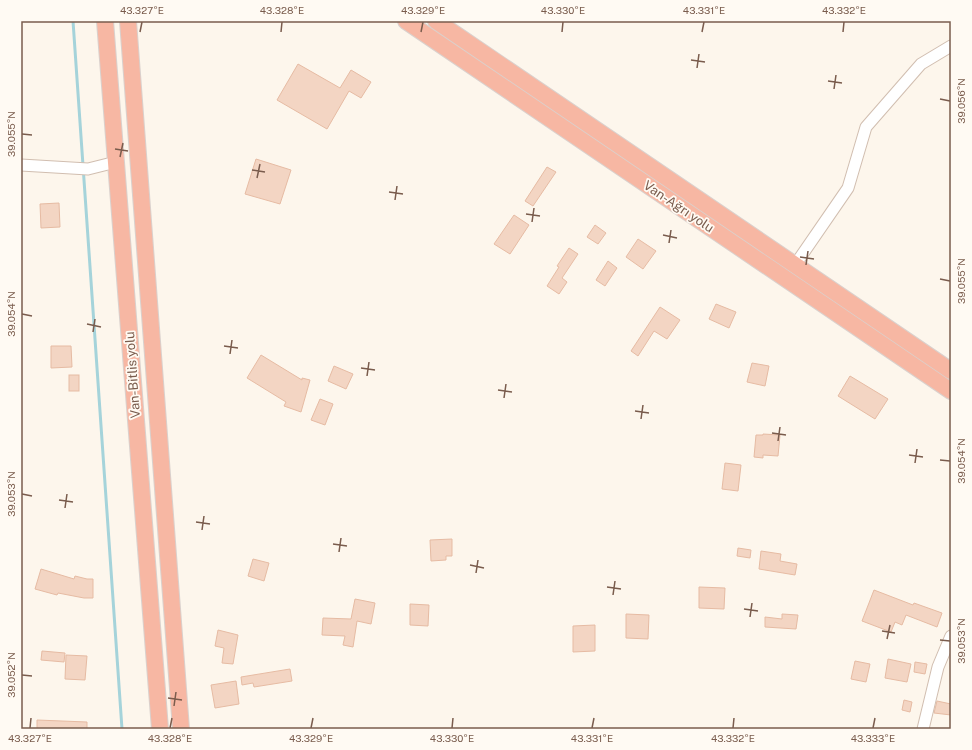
<svg xmlns="http://www.w3.org/2000/svg" width="972" height="750" font-family="'Public Sans',sans-serif">
<style>
.lines{fill:none;stroke-linecap:round;stroke-linejoin:round}
.stream{stroke:#a5d3da;stroke-width:3}
.building{fill:#f3d5c3;stroke:#e6bba3}
.minor-casing{stroke:#d1beb0;stroke-width:13}
.highway-casing{stroke:#dad1cd;stroke-width:18}
.minor{stroke:#fff;stroke-width:11}
.highway{stroke:#f7b7a3;stroke-width:16}
.ticks{fill:none;stroke:#7a5c4d;stroke-width:1.5}
.labels{text-anchor:middle;stroke-width:3.5;stroke-linejoin:round;paint-order:stroke}
.street-label{font-size:13px;fill:#7a5c4d;stroke:#fffaf3}
.neatline{fill:none;stroke:#7a5c4d;stroke-width:1.5}
.ticks-label{font-size:10px;text-anchor:middle;fill:#7a5c4d}
</style>
<rect width="100%" height="100%" fill="#fdf6ec"/>
<g class="lines">
<path class="stream" d="M73,21l49,708"/>
</g>
<g class="building">
<path d="M298,64l42,24 11,-18 20,12 -10,16 -12,-7 -22,38 -50,-29z"/>
<path d="M256,159l35,11 -11,34 -35,-10z"/>
<path d="M547,167l9,5 -23,34 -8,-5z"/>
<path d="M59,203l1,24 -19,1 -1,-24z"/>
<path d="M514,215l15,10 -19,29 -16,-10z"/>
<path d="M595,225l11,8 -8,11 -11,-7z"/>
<path d="M638,239l18,12 -13,18 -17,-12z"/>
<path d="M569,248l9,6 -16,24 5,4 -8,12 -12,-8 12,-19 -2,-1z"/>
<path d="M608,261l9,7 -12,18 -9,-6z"/>
<path d="M716,304l20,8 -7,16 -20,-9z"/>
<path d="M660,307l20,13 -13,19 -13,-8 -16,25 -7,-5z"/>
<path d="M51,346h20l1,21 -21,1z"/>
<path d="M261,355l41,25v-2l8,2 -9,32 -17,-6 2,-4 -39,-24z"/>
<path d="M752,363l17,3 -4,20 -18,-4z"/>
<path d="M334,366l19,8 -7,15 -18,-8z"/>
<rect x="69" y="375" width="10" height="16"/>
<path d="M850,376l38,23 -13,20 -37,-23z"/>
<path d="M320,399l13,5 -8,21 -14,-5z"/>
<path d="M763,434l17,1 -2,21 -15,-1v3l-9,-1 2,-22h7z"/>
<path d="M725,463l16,2 -3,26 -16,-2z"/>
<path d="M452,539v17h-6v4l-15,1 -1,-21z"/>
<path d="M738,548l13,2 -1,8 -13,-2z"/>
<path d="M761,551l20,3 -1,7 17,3 -2,11 -36,-6z"/>
<path d="M253,559l16,4 -5,18 -16,-5z"/>
<path d="M41,569l33,10 1,-3 12,3h6v19h-9l-26,-5 -1,2 -22,-6z"/>
<path d="M699,587l26,1 -1,21 -25,-1z"/>
<path d="M874,590l39,15 1,-2 28,10 -5,14 -31,-12 -4,10 -7,-3 -4,10 -29,-11z"/>
<path d="M355,599l20,4 -4,21 -14,-3 -4,26 -10,-2 2,-9 -23,-1 1,-17 28,1z"/>
<path d="M410,604l19,1 -1,21 -18,-1z"/>
<path d="M626,614l23,1 -1,24 -22,-1z"/>
<path d="M782,614l16,1 -2,14 -31,-2v-10l17,2z"/>
<path d="M595,625v26l-22,1v-26z"/>
<path d="M218,630l20,5 -5,29 -11,-1 2,-15 -9,-2z"/>
<path d="M42,651l23,2 -1,9 -23,-2z"/>
<path d="M66,655l21,1 -2,24 -20,-1z"/>
<path d="M888,659l23,5 -4,18 -22,-4z"/>
<path d="M855,661l15,3 -4,18 -15,-3z"/>
<path d="M915,662l12,2 -2,10 -11,-2z"/>
<path d="M290,669l2,12 -38,6 -1,-4 -11,2 -1,-8z"/>
<path d="M236,681l3,23 -24,4 -4,-23z"/>
<path d="M904,700l8,2 -2,10 -8,-2z"/>
<path d="M937,701l14,3v11l-17,-2z"/>
<path d="M37,720l50,2v7h-50z"/>
</g>
<g class="lines">
<g class="minor-casing">
<g id="minor">
<path d="M21,165l67,4 28,-7"/>
<path d="M795,265l53,-77 18,-61 55,-63 30,-18"/>
<path d="M923,729l15,-62 13,-31"/>
</g>
</g>
<g class="highway-casing">
<g id="highway">
<path d="M105,21l55,708"/>
<path d="M128,21l53,708"/>
<path d="M406,21l545,370"/>
<path d="M436,21l515,350"/>
</g>
</g>
<use href="#minor" class="minor"/>
<use href="#highway" class="highway"/>
</g>
<path class="ticks" d="M140,32l2,-10M281,32l1,-10M421,32l2,-10M562,32l1,-10M702,32l2,-10M843,32l1,-10M691,60l14,2M697,68l2,-14M828,81l14,2M834,89l2,-14M940,99l10,2M22,134l10,1M115,149l13,2M120,157l3,-14M252,170l13,2M257,178l3,-14M389,192l14,2M395,200l2,-14M526,214l14,2M532,222l2,-14M663,235l14,3M669,243l2,-13M800,257l14,2M806,265l2,-14M940,279l10,2M22,314l10,2M87,324l14,3M93,332l2,-13M224,346l14,2M230,354l2,-14M361,368l14,2M367,376l2,-14M498,390l14,2M504,398l2,-14M635,411l14,2M641,419l2,-14M772,433l14,2M778,441l2,-14M909,455l14,2M940,460l10,1M915,463l2,-14M22,494l10,2M59,500l14,2M65,508l2,-14M196,522l14,2M202,530l2,-14M333,544l14,2M339,552l2,-14M470,565l14,3M476,573l2,-13M607,587l14,2M613,595l2,-14M744,609l14,2M750,617l2,-14M882,631l13,2M887,639l3,-14M940,640l10,1M22,675l10,1M168,698l14,2M174,706l2,-14M30,728l1,-10M170,728l2,-10M311,728l2,-10M452,728l1,-10M592,728l2,-10M733,728l1,-10M873,728l2,-10"/>
<g class="labels">
<g class="street-label">
<text transform="translate(679 206) rotate(34)" y="5">Van-Ağrı yolu</text>
<text transform="translate(132 375) rotate(-94)" y="5">Van-Bitlis yolu</text>
</g>
</g>
<rect width="972" height="750" fill="none" stroke="#fffaf3" stroke-width="44"/>
<rect x="22" y="22" width="928" height="706" class="neatline"/>
<g class="ticks-label">
<text x="142" y="14">43.327°E</text>
<text x="282" y="14">43.328°E</text>
<text x="423" y="14">43.329°E</text>
<text x="563" y="14">43.330°E</text>
<text x="704" y="14">43.331°E</text>
<text x="844" y="14">43.332°E</text>
<text transform="translate(961 101) rotate(-90)" y="4">39.056°N</text>
<text transform="translate(11 134) rotate(-90)" y="4">39.055°N</text>
<text transform="translate(961 281) rotate(-90)" y="4">39.055°N</text>
<text transform="translate(11 314) rotate(-90)" y="4">39.054°N</text>
<text transform="translate(961 461) rotate(-90)" y="4">39.054°N</text>
<text transform="translate(11 494) rotate(-90)" y="4">39.053°N</text>
<text transform="translate(961 641) rotate(-90)" y="4">39.053°N</text>
<text transform="translate(11 675) rotate(-90)" y="4">39.052°N</text>
<text x="30" y="742">43.327°E</text>
<text x="170" y="742">43.328°E</text>
<text x="311" y="742">43.329°E</text>
<text x="452" y="742">43.330°E</text>
<text x="592" y="742">43.331°E</text>
<text x="733" y="742">43.332°E</text>
<text x="873" y="742">43.333°E</text>
</g>
</svg>
